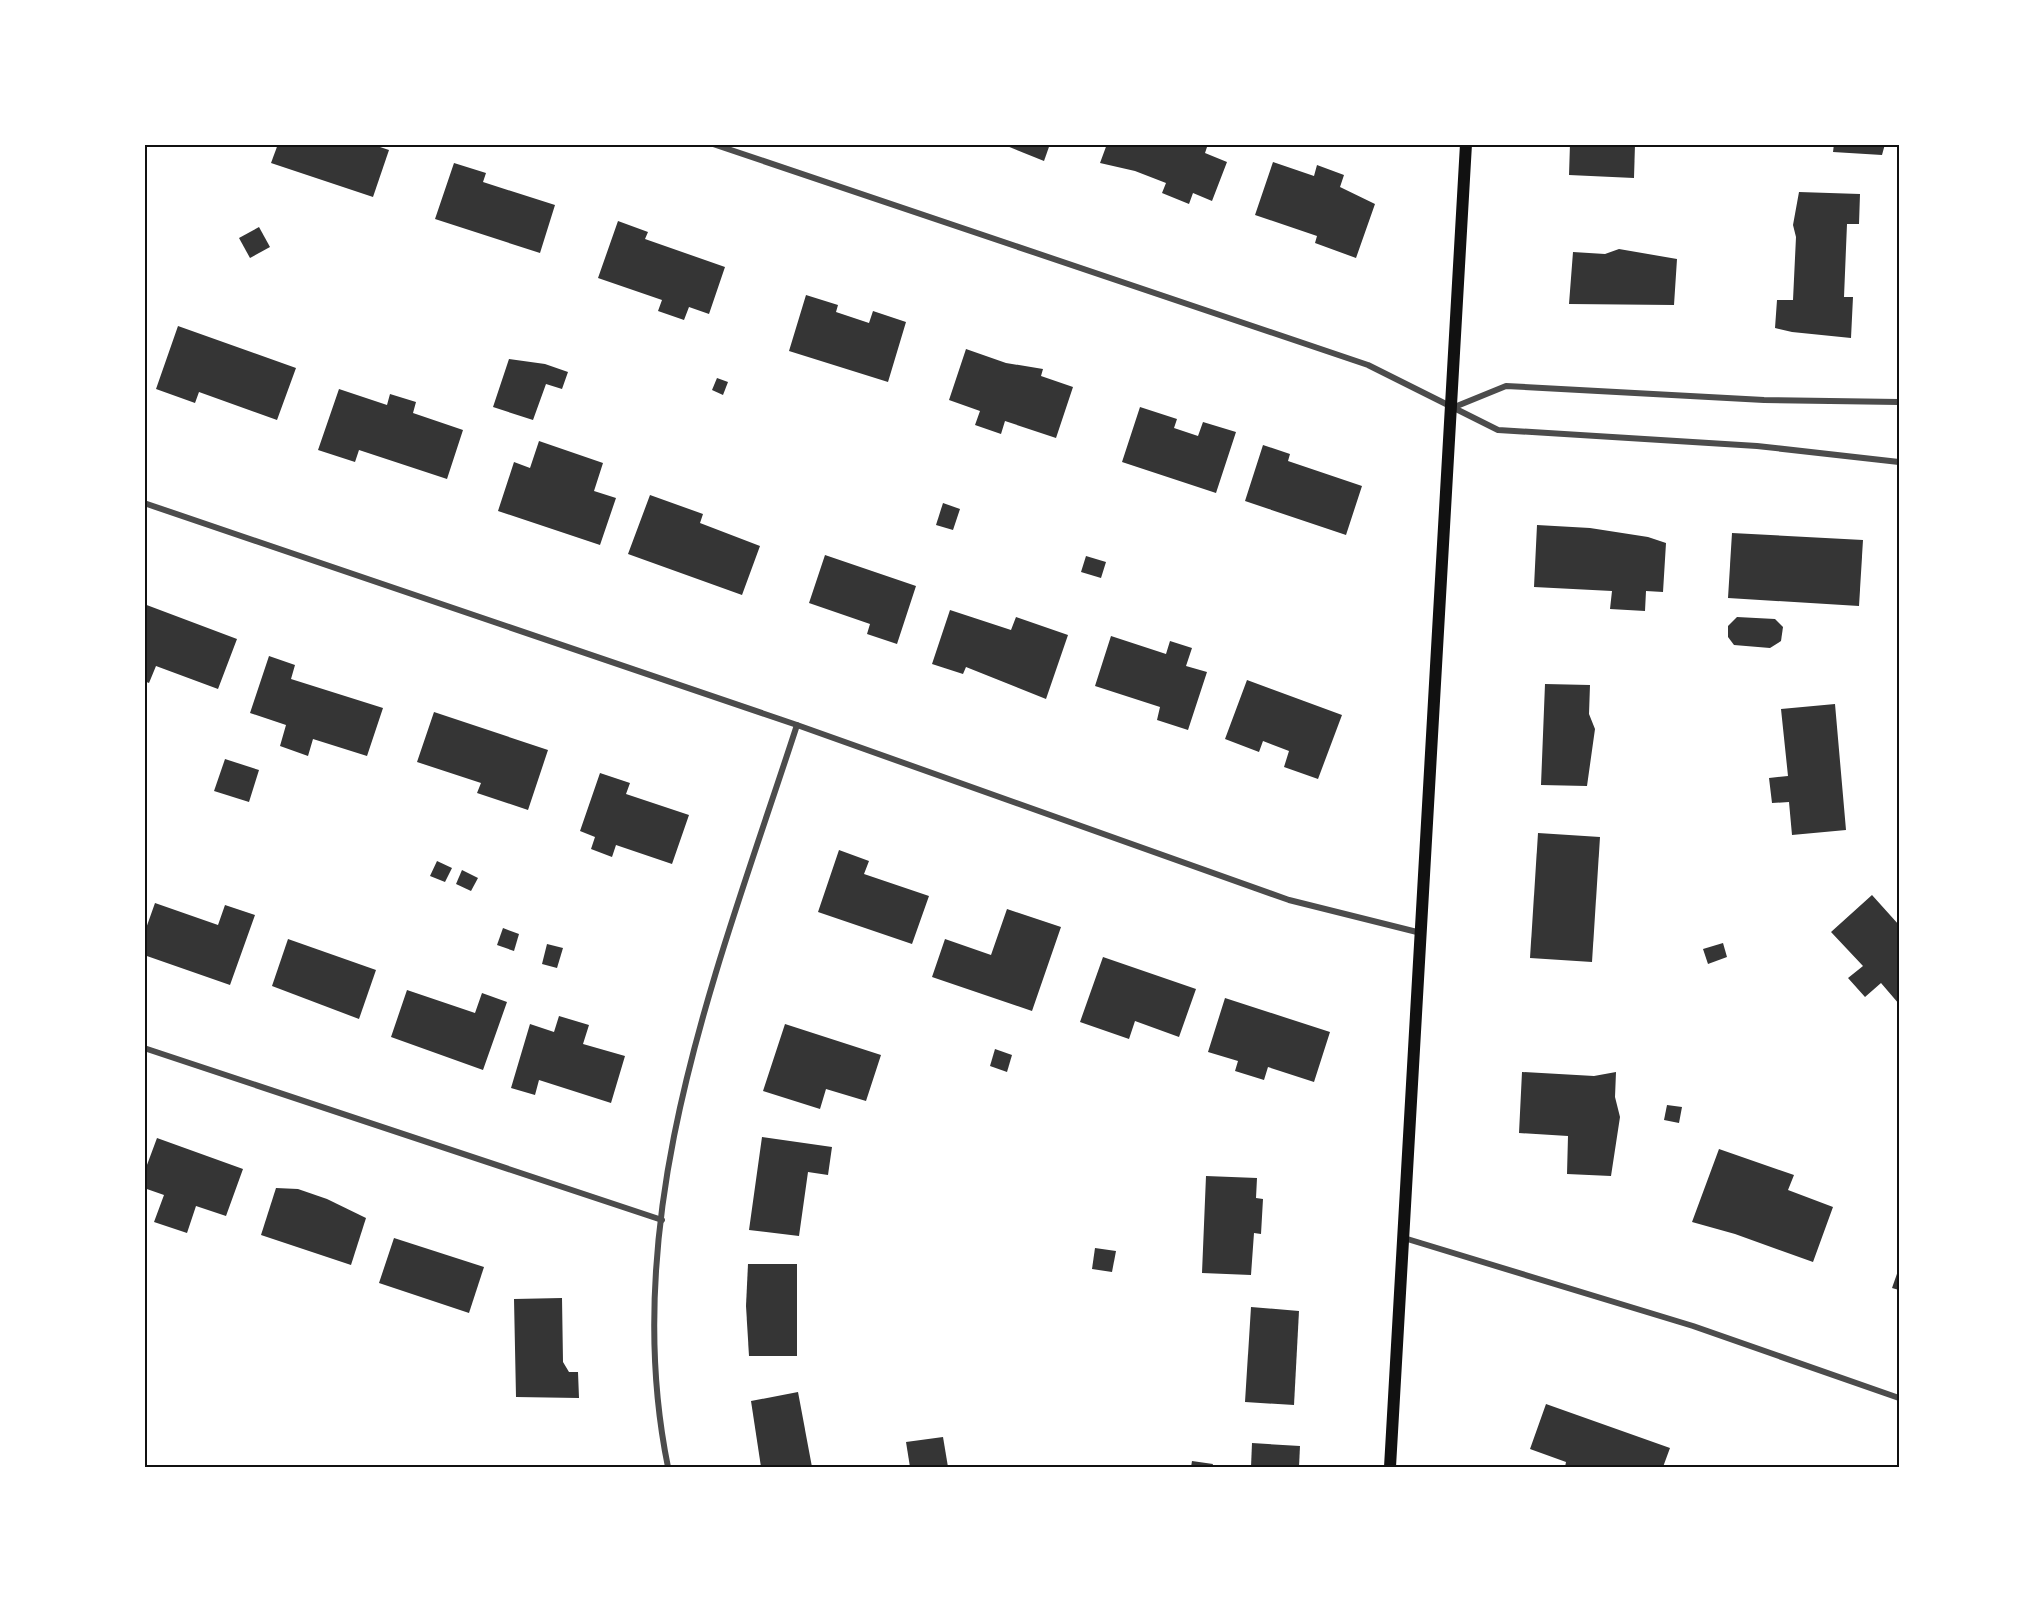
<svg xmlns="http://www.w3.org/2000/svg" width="2043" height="1611" font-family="'DejaVu Sans',sans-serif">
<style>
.building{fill:#353535}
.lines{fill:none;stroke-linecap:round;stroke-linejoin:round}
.minor{stroke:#4c4c4c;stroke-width:6}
.secondary{stroke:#111;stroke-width:12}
.neatline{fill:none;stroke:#111;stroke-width:2}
</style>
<rect width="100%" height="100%" fill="#fff"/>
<g class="building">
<path d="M278,144h93l18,6 -16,47 -102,-34z"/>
<path d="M1008,144h42l-6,17 -37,-15z"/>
<path d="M1107,144h101l-3,9 22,9 -15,39 -19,-8 -4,11 -27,-11 4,-10 -31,-12 -35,-8z"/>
<path d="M1570,144h65l-1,34 -65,-3z"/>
<path d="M1834,144h51l-3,11 -49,-3z"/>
<path d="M1273,162l41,14 3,-11 27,10 -4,12 35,17 -19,54 -41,-15 2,-7 -62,-21z"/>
<path d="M454,163l32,10 -3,9 72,23 -15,48 -105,-34z"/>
<path d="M1799,192l61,2 -1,30h-12l-3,73h9l-2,41 -59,-6 -17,-4 2,-28h16l3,-63 -3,-12z"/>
<path d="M618,221l30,11 -3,7 80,28 -16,47 -20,-7 -5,13 -26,-9 4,-11 -64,-22z"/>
<path d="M259,227l11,20 -20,11 -11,-20z"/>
<path d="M1619,249l58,10 -3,46 -105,-1 4,-52 32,2z"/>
<path d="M806,295l32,10 -2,7 33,11 4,-12 33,11 -18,60 -99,-31z"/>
<path d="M178,326l118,42 -19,52 -78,-28 -4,11 -39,-14z"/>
<path d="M966,349l40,14 37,6 -2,7 32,11 -17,51 -51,-17 -4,13 -26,-9 5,-14 -31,-11z"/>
<path d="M509,359l36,5 23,8 -6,17 -16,-5 -13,36 -40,-13z"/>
<path d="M717,378l11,4 -5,13 -11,-5z"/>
<path d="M339,389l48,16 3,-11 26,8 -3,11 50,17 -16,49 -88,-29 -4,12 -37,-12z"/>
<path d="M1140,407l37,12 -3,9 24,8 5,-14 33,10 -20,61 -94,-31z"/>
<path d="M539,441l64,22 -9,28 22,7 -16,47 -102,-34 16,-49 16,6z"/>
<path d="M1263,445l27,9 -2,7 74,25 -16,49 -101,-34z"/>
<path d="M650,495l53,19 -3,9 60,23 -18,49 -114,-41z"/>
<path d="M943,503l17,6 -7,21 -17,-5z"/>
<path d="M1537,525l53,3 58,9 18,6 -3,49 -17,-1 -1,20 -35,-2 2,-18 -78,-4z"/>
<path d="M1732,533l131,7 -4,66 -131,-8z"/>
<path d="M825,555l91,31 -19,58 -30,-10 3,-10 -61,-21z"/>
<path d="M1086,556l20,6 -5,16 -20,-6z"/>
<path d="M144,604l93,35 -19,50 -62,-23 -7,17 -5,-2z"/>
<path d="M950,610l61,20 5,-13 52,18 -22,64 -80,-32 -3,7 -31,-10z"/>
<path d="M1737,617l38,2 8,8 -2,14 -11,7 -36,-3 -6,-8v-11z"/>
<path d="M1111,636l55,18 4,-13 22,7 -6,18 21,6 -19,58 -31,-10 3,-13 -65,-21z"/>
<path d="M269,656l26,9 -4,14 92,29 -16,48 -54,-17 -5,17 -28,-10 6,-21 -36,-12z"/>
<path d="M1247,680l95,35 -24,64 -34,-12 5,-16 -26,-10 -4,11 -34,-13z"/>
<path d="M1545,684l45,1 -1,29 6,15 -8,57 -46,-1z"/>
<path d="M1835,704l11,126 -54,5 -3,-33 -17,1 -3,-25 19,-2 -7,-67z"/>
<path d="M434,712l114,38 -20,60 -51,-17 4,-10 -64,-21z"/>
<path d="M225,759l34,11 -10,32 -35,-11z"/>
<path d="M600,773l30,10 -4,11 63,21 -17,49 -56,-19 -4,12 -21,-8 4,-12 -15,-6z"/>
<path d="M1538,833l62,4 -8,125 -62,-4z"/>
<path d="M839,850l30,11 -5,13 65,22 -17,48 -94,-32z"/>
<path d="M437,861l15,7 -7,14 -15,-6z"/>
<path d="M462,870l16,8 -7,13 -15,-7z"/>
<path d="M1872,895l27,30v79l-18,-21 -16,14 -17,-19 15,-12 -32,-34z"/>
<path d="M155,903l63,22 7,-20 30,10 -25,70 -86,-30v-21z"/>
<path d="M1007,909l54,18 -29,84 -100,-34 13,-38 46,16z"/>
<path d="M503,928l16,6 -5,17 -17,-6z"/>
<path d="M288,939l88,31 -17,49 -87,-33z"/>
<path d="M1723,943l4,14 -19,7 -5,-15z"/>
<path d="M547,944l16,4 -6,20 -15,-4z"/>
<path d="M1103,957l93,32 -17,48 -44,-16 -6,18 -49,-17z"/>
<path d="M407,990l68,23 7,-20 25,9 -24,68 -92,-33z"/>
<path d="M1225,998l105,34 -16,50 -46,-15 -4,13 -29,-9 3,-10 -30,-9z"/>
<path d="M559,1016l30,9 -6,19 42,12 -14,47 -72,-23 -4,15 -24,-7 19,-64 24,8z"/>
<path d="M785,1024l96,31 -15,46 -40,-12 -6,20 -57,-18z"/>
<path d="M995,1049l17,6 -5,17 -17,-6z"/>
<path d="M1522,1072l72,4 22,-4 -1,25 5,20 -9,59 -44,-2 1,-38 -49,-3z"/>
<path d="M1667,1105l15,2 -3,16 -15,-3z"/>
<path d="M762,1137l70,10 -4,28 -20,-3 -9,64 -50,-6z"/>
<path d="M157,1138l86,31 -17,47 -30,-10 -9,27 -33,-11 10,-27 -20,-7v-15z"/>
<path d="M1719,1149l75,26 -6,15 45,17 -20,55 -78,-28 -43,-12z"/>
<path d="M1206,1176l51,2 -1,20 7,1 -2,35 -7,-1 -3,42 -49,-2z"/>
<path d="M276,1188l22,1 29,10 39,19 -15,47 -90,-30z"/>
<path d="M394,1238l90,29 -15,46 -90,-30z"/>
<path d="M1095,1248l21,3 -4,21 -20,-3z"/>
<path d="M748,1264h49v92h-48l-3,-50z"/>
<path d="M1899,1268v22l-7,-2z"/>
<path d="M562,1298l1,64 6,10h9l1,26 -63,-1 -2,-98z"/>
<path d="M1251,1307l48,4 -5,94 -49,-3z"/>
<path d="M798,1392l14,75h-51l-10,-66z"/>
<path d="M1546,1404l124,44 -7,19h-98l1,-5 -36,-13z"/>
<path d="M943,1437l5,30h-38l-4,-25z"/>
<path d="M1252,1443l48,3 -1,21h-48z"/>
<path d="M1192,1461l21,3 -1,3h-21z"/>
</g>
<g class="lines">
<g class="minor">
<path d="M713,144l655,221 130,65 259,16 142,16"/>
<path d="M1452,408l54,-22 258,14 135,2"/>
<path d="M144,503l653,222 492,175 132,33"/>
<path d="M144,1048l518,172"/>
<path d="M1404,1238l289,88 206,72"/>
<path d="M668,1467c-52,-254 52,-505 129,-742"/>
</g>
<path class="secondary" d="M1390,1467l76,-1323"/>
</g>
<rect width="2043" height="1611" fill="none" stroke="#ffffff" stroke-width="291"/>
<rect x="146" y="146" width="1752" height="1320" class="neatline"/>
</svg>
